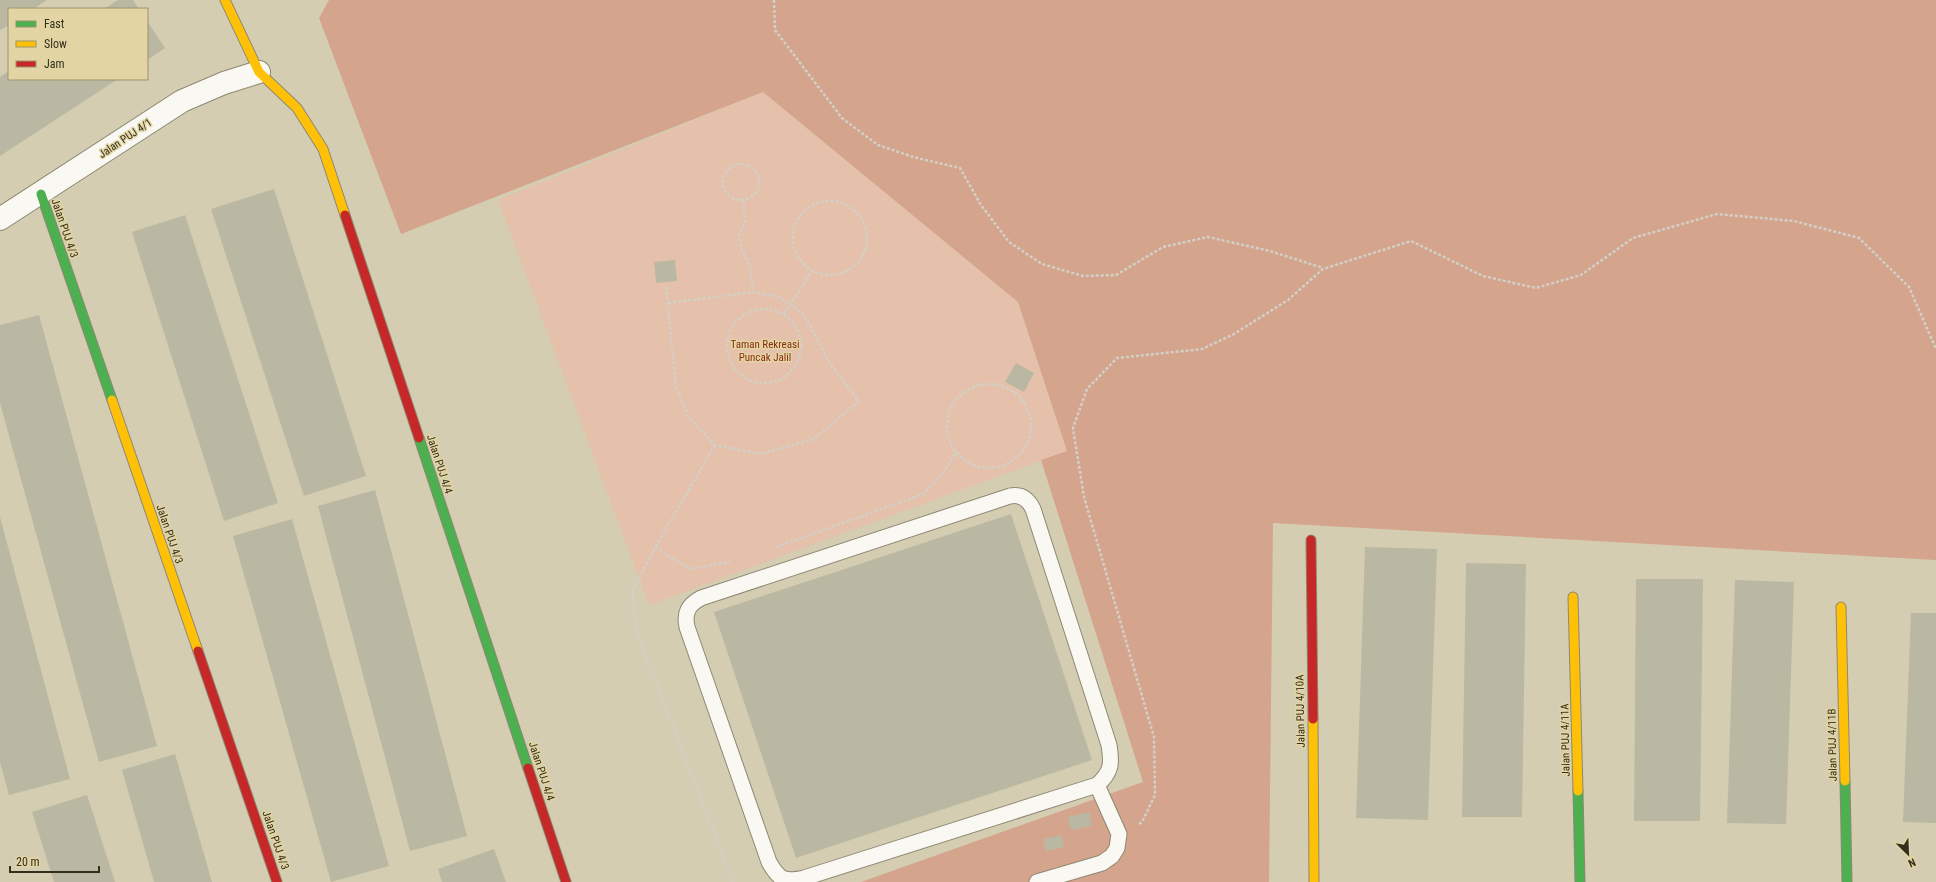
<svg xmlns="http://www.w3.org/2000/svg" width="1936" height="882" font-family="'Roboto Condensed',sans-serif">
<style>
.green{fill:#e5c1ac}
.forest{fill:#d4a48d}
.building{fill:#bab8a2}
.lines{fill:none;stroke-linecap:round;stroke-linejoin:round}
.lane-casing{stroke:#8e8873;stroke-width:17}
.street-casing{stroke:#8e8873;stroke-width:24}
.fast-casing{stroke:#8e8873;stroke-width:11}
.slow-casing{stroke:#8e8873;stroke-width:11}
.jam-casing{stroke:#8e8873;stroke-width:11}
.path{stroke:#d2d0c7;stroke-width:2.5;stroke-dasharray:3 2;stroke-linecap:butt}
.lane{stroke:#f9f8f3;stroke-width:15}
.street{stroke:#f9f8f3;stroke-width:22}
.fast{stroke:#4caf50;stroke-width:9}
.slow{stroke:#ffc107;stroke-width:9}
.jam{stroke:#c62828;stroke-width:9}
.labels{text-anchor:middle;stroke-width:3;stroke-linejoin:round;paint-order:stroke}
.street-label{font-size:11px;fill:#342f1c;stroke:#e2d5a3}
.park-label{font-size:11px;fill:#8a2b12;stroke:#e2d5a3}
</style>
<rect width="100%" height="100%" fill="#d4cdb1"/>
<path class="green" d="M763,92l255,210 49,149 -418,154 -151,-405z"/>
<path class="forest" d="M329,0h1607v560l-663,-37 -4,359h-408l282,-100 -102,-322 26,-9 -49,-149 -255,-210 -362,142 -82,-216z"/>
<g class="building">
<path d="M0,0h47l-14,9h-24v16l-9,5z"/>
<path d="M118,0h15l6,9h-35z"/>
<path d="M147,21l18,27 -18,12z"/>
<path d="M9,71v8h109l-118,77v-79z"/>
<path d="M274,189l92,287 -62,20 -93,-287z"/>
<path d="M185,215l93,288 -54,18 -92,-289z"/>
<path d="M675,260l2,21 -21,2 -2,-21z"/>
<path d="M39,315l118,431 -58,16 -99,-359v-78z"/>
<path d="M1016,363l18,10 -10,19 -19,-10z"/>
<path d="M375,490l92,346 -57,15 -92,-345z"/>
<path d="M1011,514l81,246 -296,98 -82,-246z"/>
<path d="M0,517l70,262 -61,16 -9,-33z"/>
<path d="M292,519l97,347 -58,16 -98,-346z"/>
<path d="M1365,547l72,2 -9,271 -72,-2z"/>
<path d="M1466,563l60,1 -4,253h-60z"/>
<path d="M1636,579h67l-3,242h-66z"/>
<path d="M1735,580l59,2 -8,242 -59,-1z"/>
<path d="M1911,613h25v210l-33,-1z"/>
<path d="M175,754l37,128h-58l-32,-112z"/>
<path d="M87,795l28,87h-61l-22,-70z"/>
<path d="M1089,812l3,14 -21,4 -3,-13z"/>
<path d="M1062,835l2,12 -18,4 -3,-12z"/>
<path d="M494,849l12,33h-64l-4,-13z"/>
</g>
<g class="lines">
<g class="lane-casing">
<path id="lane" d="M1037,882l65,-19 10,-7 5,-8 2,-14 -22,-49 -293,93c-20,4 -25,2 -35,-16l-82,-235c-3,-14 1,-22 14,-29l309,-102c11,-2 18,3 23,13l76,236c3,18 3,27 -12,40"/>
</g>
<g class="street-casing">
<path id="street" d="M0,219l182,-118 42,-18 35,-11"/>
</g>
<g class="fast-casing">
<g id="fast">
<path d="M41,194l71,206"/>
<path d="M419,438l109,330"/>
<path d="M1845,781l2,101"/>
<path d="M1578,791l2,91"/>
</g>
</g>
<g class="slow-casing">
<g id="slow">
<path d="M225,0l34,72 38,36 26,41 22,66"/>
<path d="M112,400l86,251"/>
<path d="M1573,597l5,194"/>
<path d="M1841,607l4,174"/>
<path d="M1313,719l1,163"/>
</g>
</g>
<g class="jam-casing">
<g id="jam">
<path d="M345,215l74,223"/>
<path d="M1311,540l2,179"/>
<path d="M198,651l79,231"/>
<path d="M528,768l38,114"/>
</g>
</g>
<g class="path">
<path d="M774,0l1,30 67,88 36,27 35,12 47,11 21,37 28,37 33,22 41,12 33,-1 47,-28 45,-10 62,14 53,17"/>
<circle cx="741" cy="182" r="18"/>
<path d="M743,200l2,23 -6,12 3,15 8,17 3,25"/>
<circle cx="830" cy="238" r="37"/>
<path d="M666,287l10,100 13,31 26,27 46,9 53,-15 45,-38 -28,-36 -28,-52 -24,-16 -26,-5 -85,11"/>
<circle cx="764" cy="346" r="37"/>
<path d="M784,314l28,-43"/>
<circle cx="989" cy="426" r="42"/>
<path d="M715,445l-59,101 -24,46 4,38 97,252"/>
<path d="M656,546l10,9 25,14 39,-7"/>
<path d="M776,547l147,-53 20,-21 13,-20"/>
<path d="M1139,824l3,-2 13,-27 -1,-58 -70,-240 -11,-69 14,-39 30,-31 85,-9 32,-15 54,-34 35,-31 88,-28 72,35 53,12 45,-13 52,-37 84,-24 77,7 65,17 50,49 27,62"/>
</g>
<use href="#lane" class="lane"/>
<use href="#street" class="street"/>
<use href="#fast" class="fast"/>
<use href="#slow" class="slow"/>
<use href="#jam" class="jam"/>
</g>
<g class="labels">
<g class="street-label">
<text transform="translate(125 138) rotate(-34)" y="4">Jalan PUJ 4/1</text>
<text transform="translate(65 228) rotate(71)" y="4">Jalan PUJ 4/3</text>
<text transform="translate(440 464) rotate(72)" y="4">Jalan PUJ 4/4</text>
<text transform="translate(170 534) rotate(71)" y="4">Jalan PUJ 4/3</text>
<text transform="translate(1300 711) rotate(-91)" y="4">Jalan PUJ 4/10A</text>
<text transform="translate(1565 740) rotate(-91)" y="4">Jalan PUJ 4/11A</text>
<text transform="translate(1832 745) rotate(-91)" y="4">Jalan PUJ 4/11B</text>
<text transform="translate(542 771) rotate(72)" y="4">Jalan PUJ 4/4</text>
<text transform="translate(276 840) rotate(71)" y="4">Jalan PUJ 4/3</text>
</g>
<g class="park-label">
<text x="765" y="348">Taman Rekreasi<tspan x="765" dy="13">Puncak Jalil</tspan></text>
</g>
</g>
<rect x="8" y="8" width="140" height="72" fill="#e2d5a3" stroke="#9c936d"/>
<rect x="16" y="21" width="20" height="6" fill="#4caf50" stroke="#9c936d"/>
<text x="44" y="28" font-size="12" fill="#342f1c">Fast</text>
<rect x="16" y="41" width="20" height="6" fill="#ffc107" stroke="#9c936d"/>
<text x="44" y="48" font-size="12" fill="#342f1c">Slow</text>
<rect x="16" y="61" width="20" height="6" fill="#c62828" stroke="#9c936d"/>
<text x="44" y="68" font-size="12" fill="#342f1c">Jam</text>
<g transform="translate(1908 854) rotate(156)" stroke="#e2d5a3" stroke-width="3" paint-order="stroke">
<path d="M0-3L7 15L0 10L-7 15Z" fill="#342f1c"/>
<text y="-6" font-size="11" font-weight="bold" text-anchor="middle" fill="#342f1c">N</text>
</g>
<path d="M10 866v6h89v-6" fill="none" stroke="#342f1c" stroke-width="2"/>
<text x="16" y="866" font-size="12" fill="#342f1c" stroke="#e2d5a3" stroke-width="3" paint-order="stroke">20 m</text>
</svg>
